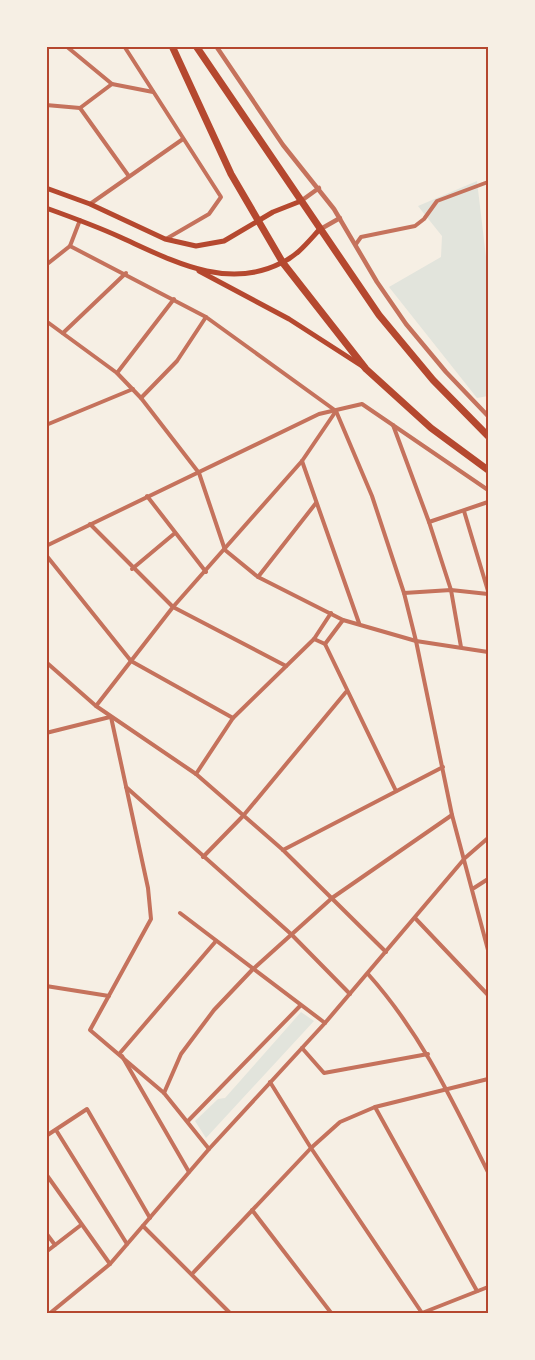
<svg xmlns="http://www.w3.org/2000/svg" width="535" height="1360" font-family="Quicksand,sans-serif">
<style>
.green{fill:#e2e4dc}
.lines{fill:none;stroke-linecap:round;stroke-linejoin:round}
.minor{stroke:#c5725c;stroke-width:4}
.tertiary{stroke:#c5725c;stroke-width:4.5}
.secondary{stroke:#b5482f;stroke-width:5}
.trunk{stroke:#b5482f;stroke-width:7}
.neatline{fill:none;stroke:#b5482f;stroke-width:2}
</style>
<rect width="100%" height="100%" fill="#f6efe4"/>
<g class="green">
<path d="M477,181l11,93v122l-11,2 -88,-111 52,-30 1,-21 -24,-30z"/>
<path d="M301,1012l13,9 -108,117 -11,-17 23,-22 7,-1z"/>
</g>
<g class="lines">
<g class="minor">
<path d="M66,46l46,38"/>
<path d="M124,46l97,151 -12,17 -43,25"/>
<path d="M46,105l34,3 48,67"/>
<path d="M80,108l32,-24 41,8"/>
<path d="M90,204l93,-65"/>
<path d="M80,220l-10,26 136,71 130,94 36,85 32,97 12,48 36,174 36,135"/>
<path d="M356,244l5,-7 54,-11 9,-7 13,-18 51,-19"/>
<path d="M46,265l24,-19"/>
<path d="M46,321l71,52 24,25 58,75 26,77 33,27 85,43 73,21 72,11"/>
<path d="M63,333l63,-60"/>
<path d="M117,373l57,-74"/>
<path d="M141,398l36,-37 29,-44"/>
<path d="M46,425l87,-36"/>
<path d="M393,425l36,97 22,68 10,57"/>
<path d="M302,461l57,162"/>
<path d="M147,496l59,76"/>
<path d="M464,511l24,80"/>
<path d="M429,522l59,-20"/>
<path d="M90,524l83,83 113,59"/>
<path d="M46,546l273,-132 43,-10 126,86"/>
<path d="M46,555l85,106 102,57"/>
<path d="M132,569l43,-36"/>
<path d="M258,577l58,-74"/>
<path d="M404,593l47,-3 37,4"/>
<path d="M314,639l11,5 71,147"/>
<path d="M325,644l18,-24"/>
<path d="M46,662l50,44 100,68 87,76 103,102"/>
<path d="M96,706l77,-99 129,-146 34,-50"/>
<path d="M111,717l37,171 3,31 -61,111 74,63 45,56"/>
<path d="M46,733l64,-16"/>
<path d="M196,774l37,-56 81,-79 17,-26"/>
<path d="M126,787l165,147 59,60"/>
<path d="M283,850l160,-83"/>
<path d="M203,857l40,-41 103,-124"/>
<path d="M474,888l14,-9"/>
<path d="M180,913l145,110"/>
<path d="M415,918l73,77"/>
<path d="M368,974c53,59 85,128 120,198"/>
<path d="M46,986l63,10"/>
<path d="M302,1048l22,25 104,-19"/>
<path d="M120,1053l96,-112"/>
<path d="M122,1056l67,116"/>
<path d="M270,1082l41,66 111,165"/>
<path d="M164,1093l17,-39 33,-44 38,-40 80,-72 120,-83"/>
<path d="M375,1107l102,184"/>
<path d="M188,1121l112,-115"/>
<path d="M56,1130l71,114"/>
<path d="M46,1136l41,-27 63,109"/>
<path d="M46,1174l64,90"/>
<path d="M252,1210l80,104"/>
<path d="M143,1226l88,88"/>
<path d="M46,1233l9,12"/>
<path d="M46,1252l35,-27"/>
<path d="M192,1274l119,-126 29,-26 35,-15 113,-28"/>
<path d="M422,1313l66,-26"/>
<path d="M49,1314l61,-50 99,-115 116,-126 140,-165 23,-20"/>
</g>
<g class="tertiary">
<path d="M216,46l67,99 51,64 43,73 29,42 40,48 42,44"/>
<path d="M301,201l18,-13"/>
<path d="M319,230l21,-12"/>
</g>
<g class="secondary">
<path d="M46,188l44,16 75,35 31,7 28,-5 49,-29 28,-11"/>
<path d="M46,208c25,9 50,18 74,29 51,23 106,54 161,26 16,-7 26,-20 38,-33"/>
<path d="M199,271l90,48 73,47"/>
</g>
<g class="trunk">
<path d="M172,46l59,128 52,89 83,106 65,59 57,42"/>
<path d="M196,46l183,269 54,65 55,56"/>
</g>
</g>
<rect width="535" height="1360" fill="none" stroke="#f6efe4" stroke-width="96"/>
<rect x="48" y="48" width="439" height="1264" class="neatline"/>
</svg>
